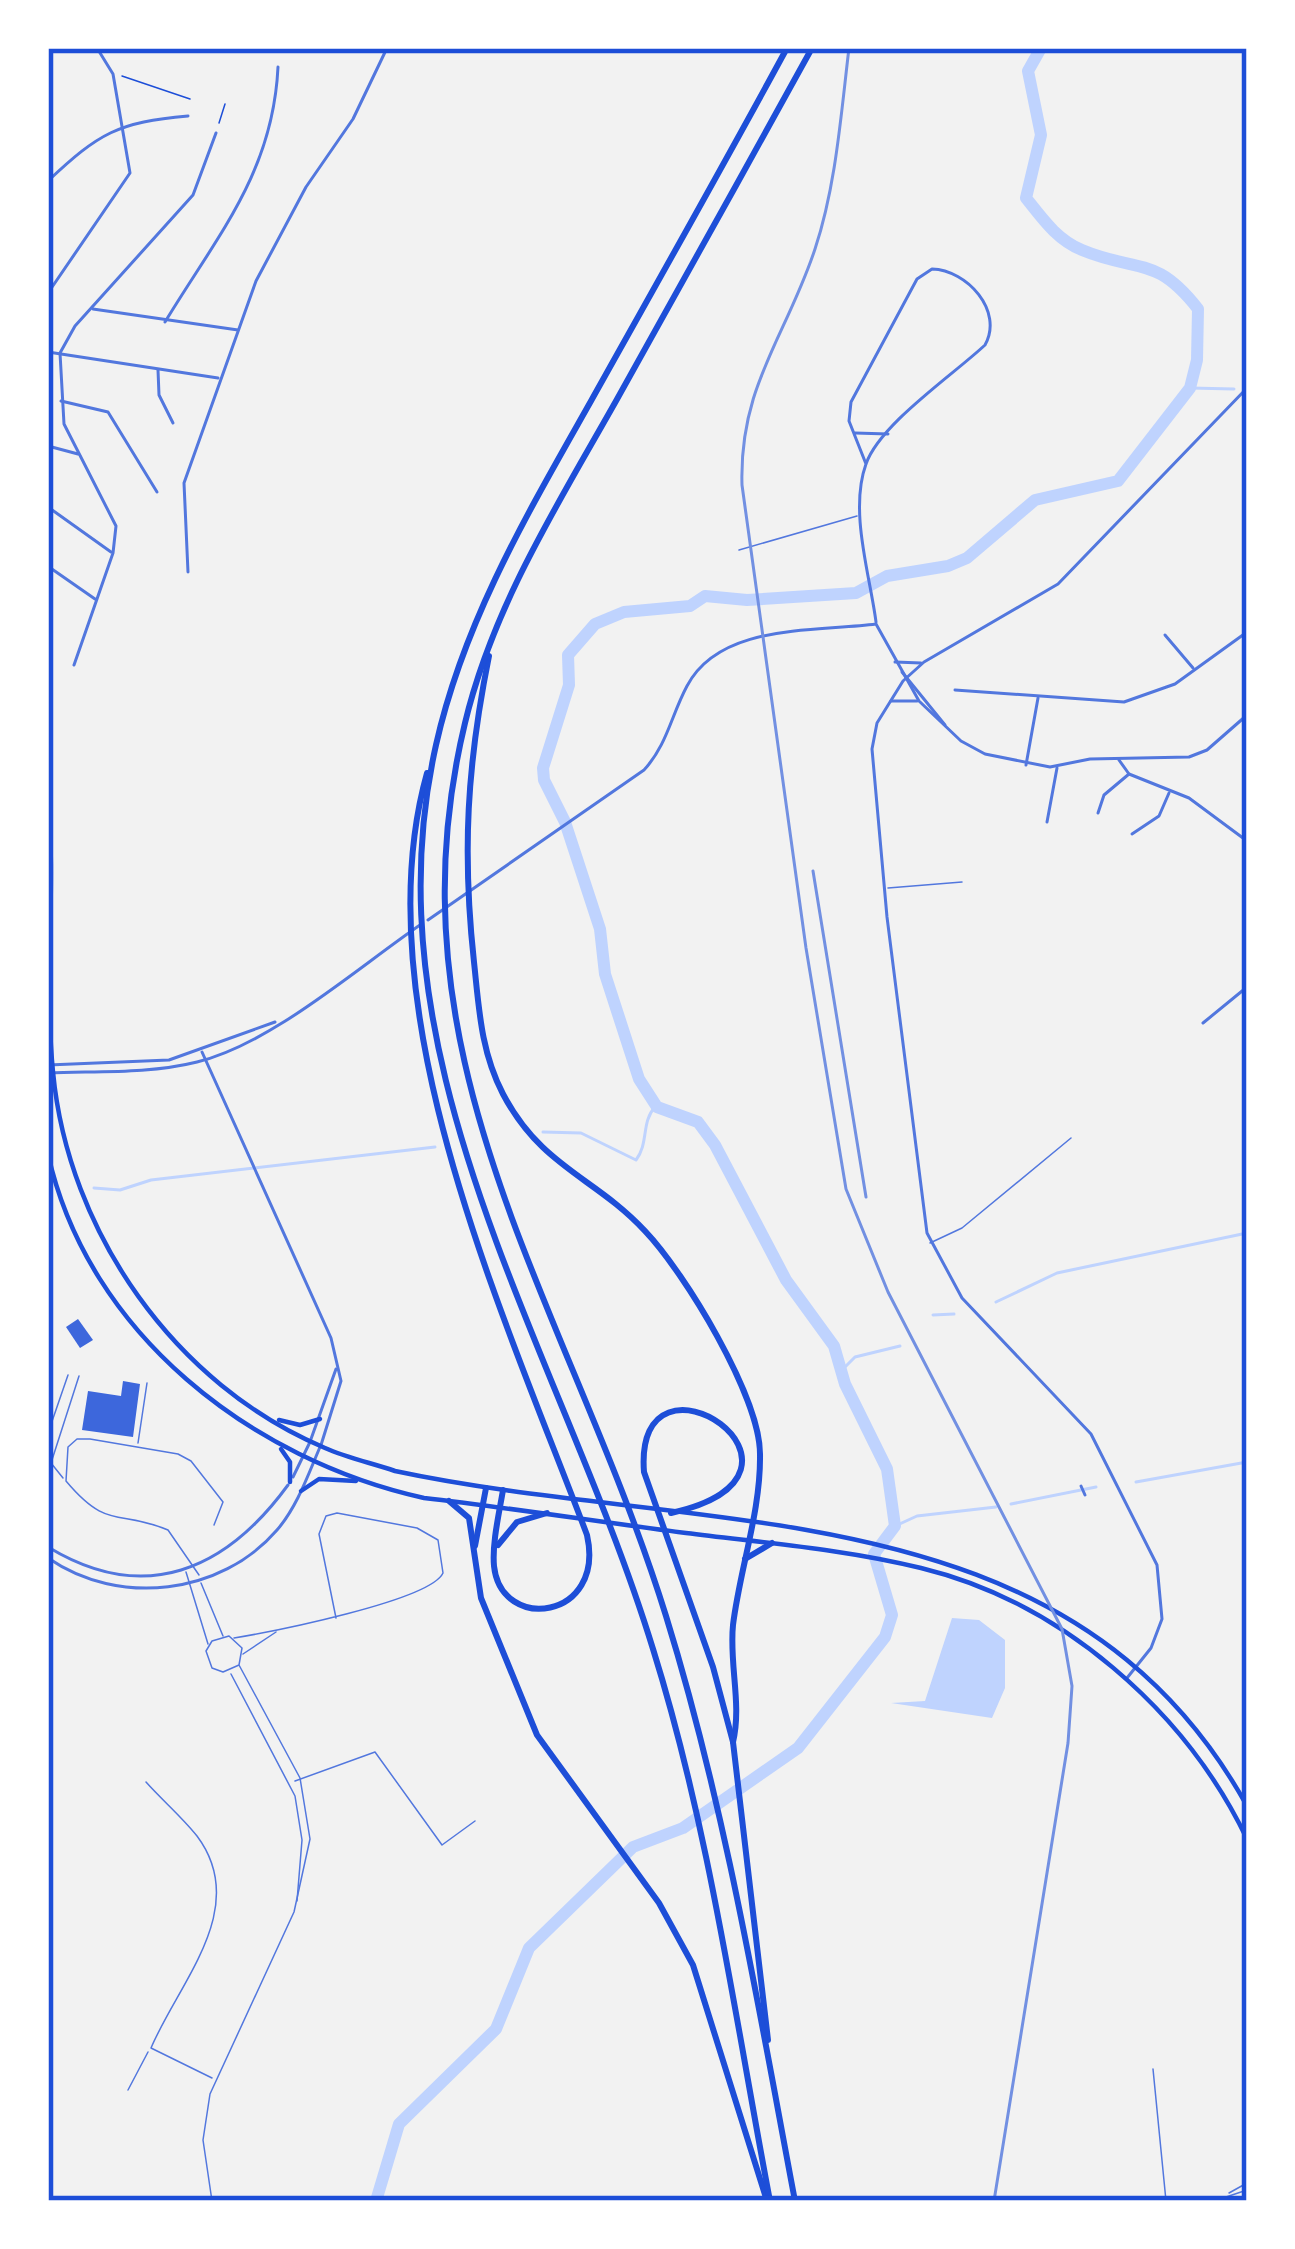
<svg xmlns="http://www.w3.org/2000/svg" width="1295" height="2249" font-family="Manrope,sans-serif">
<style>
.water{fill:#bfd3fe}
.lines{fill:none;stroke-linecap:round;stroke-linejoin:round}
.stream{stroke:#bfd3fe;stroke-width:3}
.river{stroke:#bfd3fe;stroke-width:12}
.building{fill:#3d67dc}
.path{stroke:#1d4ed8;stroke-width:1.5}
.service{stroke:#5277de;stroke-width:1.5}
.minor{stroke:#5277de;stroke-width:3}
.tertiary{stroke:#5277de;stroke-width:3}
.secondary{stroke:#1d4ed8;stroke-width:4.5}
.motorway{stroke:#1d4ed8;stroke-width:6}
.rail{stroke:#7290e2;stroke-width:3}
.neatline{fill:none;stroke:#1d4ed8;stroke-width:4.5}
</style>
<rect width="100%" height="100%" fill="#f2f2f2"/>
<path class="water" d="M952,1618l27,2 26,20v48l-13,30 -101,-15 34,-2z"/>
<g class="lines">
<g class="stream">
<path d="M1190,388l44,1"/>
<path d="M543,1132l38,1 55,27c13,-17 5,-38 19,-53l11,3"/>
<path d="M94,1188l26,2 31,-10 284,-33"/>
<path d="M996,1302l61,-29 190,-40"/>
<path d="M933,1315l21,-1"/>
<path d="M844,1381v-13l11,-11 45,-11"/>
<path d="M1136,1482l111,-20"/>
<path d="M1011,1504l85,-17"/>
<path d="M895,1526l22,-10 79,-9"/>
</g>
<path class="river" d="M376,2201l23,-77 97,-95 33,-81 104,-101 50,-19 115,-80 87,-111 7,-22 -18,-61 21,-28 -8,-57 -42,-85 -11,-38 -48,-66 -71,-135 -17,-23 -41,-15 -18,-28 -34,-105 -5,-45 -35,-107 -21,-42 -1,-12 26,-83 -1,-30 27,-31 29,-12 66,-6 15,-10 42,4 109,-7 31,-17 61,-10 19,-8 68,-58 83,-19 72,-93 7,-28 1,-51c-43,-55 -61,-36 -116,-59 -25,-10 -40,-32 -56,-52l15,-63 -13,-64 13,-23"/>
</g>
<g class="building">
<path d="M78,1319l15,21 -13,8 -14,-21z"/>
<path d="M123,1381l17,3 -7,53 -51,-7 6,-39 33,5z"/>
</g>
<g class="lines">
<g class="path">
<path d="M122,76l68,23"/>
<path d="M219,123l6,-19"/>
<path d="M48,235l2,-2"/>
</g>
<g class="service">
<path d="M739,550l118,-34"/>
<path d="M888,888l74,-6"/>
<path d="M930,1243l32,-15 109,-90"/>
<path d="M48,1433l20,-58"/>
<path d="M138,1443l9,-60"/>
<path d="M63,1478l-12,-15 28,-87"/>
<path d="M186,1572l22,72"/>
<path d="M199,1575l-31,-45c-50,-21 -60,1 -102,-49l2,-34 9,-8h13l88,15 13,7 32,41 -9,23"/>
<path d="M201,1583l22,53"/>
<path d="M234,1638c36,-6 196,-37 209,-65l-5,-33 -21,-12 -80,-15 -11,3 -7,18 17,84"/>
<path d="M243,1654l33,-22"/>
<path d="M231,1674l64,122 7,44 -5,61"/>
<path d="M295,1781l80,-29 67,93 33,-24"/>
<path d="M146,1782c16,18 36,35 51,54 54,72 -18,146 -46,212l61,30"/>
<path d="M1153,2069l13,132"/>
<path d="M128,2090l20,-38"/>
<path d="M1229,2193l18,-10"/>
<path d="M212,2201l-9,-61 7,-46 84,-182 16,-73 -10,-61 -61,-113 3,-17 -13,-12 -17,5 -6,10 6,17 11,4 16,-7"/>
<path d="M1214,2201l33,-11"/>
</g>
<g class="minor">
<path d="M48,181c51,-48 70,-59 140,-65"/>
<path d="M48,293l82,-120 -17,-99 -16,-26"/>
<path d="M93,309l145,21"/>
<path d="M165,322c52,-86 108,-149 113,-255"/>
<path d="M48,352l170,26"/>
<path d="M158,370l1,25 14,28"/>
<path d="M61,401l47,11 49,80"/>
<path d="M855,433l33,1"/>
<path d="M48,446l30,8"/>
<path d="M866,464l-17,-43 2,-19 66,-123 15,-10c35,1 72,42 53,76 -32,30 -105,79 -119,119 -17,47 4,111 10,158"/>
<path d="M48,507l63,45"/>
<path d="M49,567l46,32"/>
<path d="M188,572l-4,-89 72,-202 50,-94 47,-68 34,-71"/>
<path d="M1165,635l28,33"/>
<path d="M74,665l39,-112 3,-27 -52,-102 -4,-71 15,-27 118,-131 23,-62"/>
<path d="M955,690l169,12 51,-18 72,-52"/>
<path d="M1119,760l10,14 60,24 58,43"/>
<path d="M1026,765l12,-67"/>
<path d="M1098,813l6,-18 25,-21"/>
<path d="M1047,822l10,-54"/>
<path d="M1132,834l27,-18 10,-23"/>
<path d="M1203,1023l44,-36"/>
<path d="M202,1052l129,286 10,43 -20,64"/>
<path d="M311,1439l25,-70"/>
<path d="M1081,1486l4,9"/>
</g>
<g class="tertiary">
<path d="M895,662l26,1"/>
<path d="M902,672l43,53"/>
<path d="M891,701h26"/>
<path d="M428,920l216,-150c23,-25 27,-54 43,-84 33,-63 128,-54 189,-62l43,77 42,40 24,13 65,13 40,-8 99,-2 18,-7 40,-35"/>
<path d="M48,1065l121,-5 106,-38"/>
<path d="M48,1073c49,-2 101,1 149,-11 74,-18 159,-93 223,-137"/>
<path d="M293,1477l17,-35"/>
<path d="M48,1547c97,59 178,23 240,-62"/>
<path d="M48,1558c71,49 173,37 229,-28 20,-23 31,-55 43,-83"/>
<path d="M1127,1678l24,-30 11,-29 -5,-54 -66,-131 -129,-136 -35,-65 -40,-316 -15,-168 5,-26 26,-42 21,-19 134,-78 189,-196"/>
</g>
<g class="secondary">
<path d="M48,797c8,91 -4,184 5,275 15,160 122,313 272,376 22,10 47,15 70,23 309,66 674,14 852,335"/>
<path d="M48,1154c40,180 204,306 376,344 88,10 175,24 262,35 79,10 158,16 235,35 140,34 264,142 326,271"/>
<path d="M279,1420l21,5 20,-6"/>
<path d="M281,1449l9,13v20"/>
<path d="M301,1491l18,-12 37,2"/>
</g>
<g class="motorway">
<path d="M489,656c-22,109 -27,196 -15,306 5,47 7,90 29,132 39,74 92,83 142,137 40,42 115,166 115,223 1,57 -20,114 -27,171 -4,39 9,79 0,117"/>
<path d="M427,773c-66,235 78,544 160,762 19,85 -86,98 -93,31 -2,-23 5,-52 9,-76"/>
<path d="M449,1501l20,17 12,80 56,137 122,168 34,62 74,236"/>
<path d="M671,1513c179,-40 -38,-184 -27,-41l69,195 20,75 35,298"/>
<path d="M498,1545l19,-23 30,-9"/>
<path d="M475,1546l11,-58"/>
<path d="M745,1559l27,-16"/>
<path d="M770,2201c-35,-184 -61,-373 -117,-552 -90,-294 -289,-584 -217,-904 28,-125 93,-234 155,-344 66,-118 132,-235 196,-353"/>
<path d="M795,2201c-37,-196 -70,-395 -129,-585 -96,-309 -283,-553 -201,-893 28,-117 93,-219 151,-322 66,-118 131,-235 196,-353"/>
</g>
<g class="rail">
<path d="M849,48c-8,66 -13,138 -34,201 -29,88 -76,137 -73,236l64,463 40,241 42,103 174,337 10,57 -4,57 -74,458"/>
<path d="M813,871l53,326"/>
</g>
</g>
<rect width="1295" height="2249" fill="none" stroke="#ffffff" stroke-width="102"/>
<rect x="51" y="51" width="1193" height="2147" class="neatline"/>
</svg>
